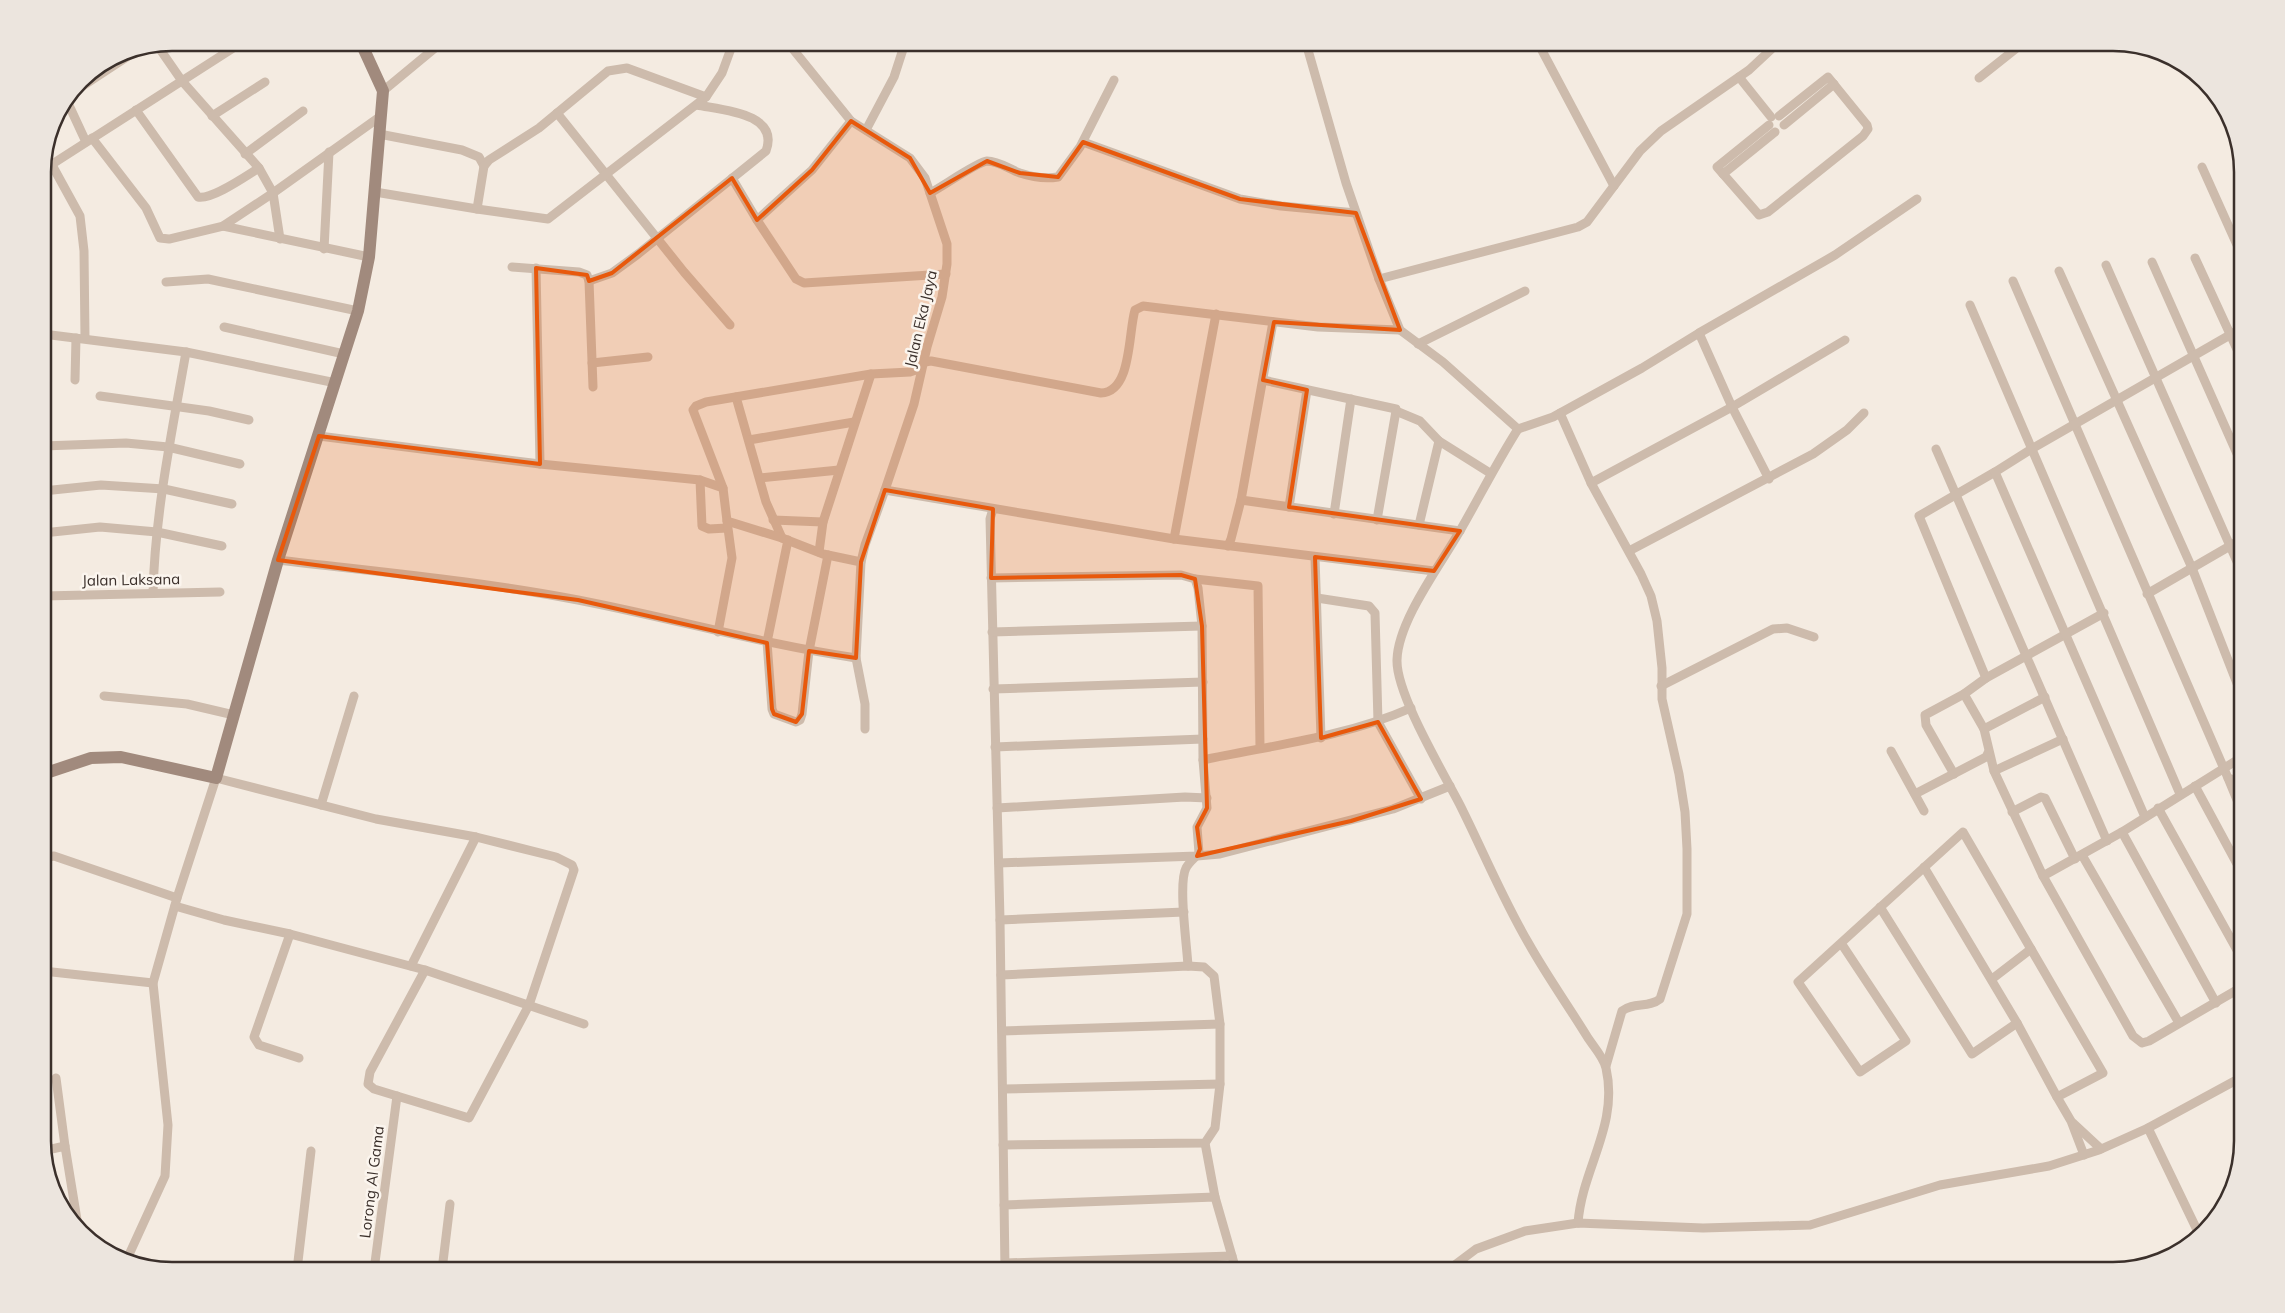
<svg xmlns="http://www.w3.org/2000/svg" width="2285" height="1313" font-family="Mulish,sans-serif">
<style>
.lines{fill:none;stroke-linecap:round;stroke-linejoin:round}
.street{stroke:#cdbbac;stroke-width:9}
.secondary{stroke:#a18a7d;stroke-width:12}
.marked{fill:#e8590c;fill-opacity:0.2;stroke:#e8590c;stroke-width:4;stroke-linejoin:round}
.labels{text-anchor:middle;stroke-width:5;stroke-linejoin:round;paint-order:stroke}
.street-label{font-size:15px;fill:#3b302b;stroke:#fbf5ee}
.rim{fill:none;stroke:#3b302b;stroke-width:2.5}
</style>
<rect width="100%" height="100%" fill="#f4ebe1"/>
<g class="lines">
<g class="street">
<path d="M788,43l63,78 59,37 15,20 22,66v20l-5,33 -15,50 -13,57 -29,86 289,49 260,32"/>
<path d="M1306,43l40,140 33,96"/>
<path d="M1538,43l76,143"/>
<path d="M157,45l25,36 77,87 14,25 7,46"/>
<path d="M1739,77l32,40"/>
<path d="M1979,78l44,-35"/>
<path d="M383,91l58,-48"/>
<path d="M72,93l67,-44"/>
<path d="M67,101l19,41"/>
<path d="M136,110l62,87c14,3 48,-21 61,-29"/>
<path d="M557,113l127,159 46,53"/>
<path d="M212,116l53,-34"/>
<path d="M851,121l-39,49 -55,50 39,59 8,4 142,-9"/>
<path d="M1769,125l-52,42 42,48 9,-3 95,-76 5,-7 -1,-4 -39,-48 -49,39"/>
<path d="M1784,125l50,-41"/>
<path d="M866,130l28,-53 11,-34"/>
<path d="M379,134l83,16 17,7 5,9 5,-6 50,-32 69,-57 19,-3 79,29"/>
<path d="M92,138l54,70 14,30 9,1 54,-13 50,-33 108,-77"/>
<path d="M1083,142l157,57 41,7 75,7"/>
<path d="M245,154l58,-43"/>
<path d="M52,165l28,51 4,35 1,87"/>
<path d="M2202,167l40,89"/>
<path d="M43,170l198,-127"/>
<path d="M1723,174l52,-42"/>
<path d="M732,178l25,42"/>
<path d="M375,192l102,17 71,10 158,-122 16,-24 11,-30"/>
<path d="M930,193c12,-6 47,-31 57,-32 12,0 22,8 33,12 12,4 26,6 38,4l22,-30 34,-67"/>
<path d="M477,209l7,-43"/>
<path d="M223,226l146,31"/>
<path d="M324,249l5,-97"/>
<path d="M2195,258l47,102"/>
<path d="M2152,262l90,203"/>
<path d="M2106,265l136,308"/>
<path d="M512,267l67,5 8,3 2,6 4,106"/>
<path d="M536,268l4,196"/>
<path d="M2059,271l133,297 50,128"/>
<path d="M589,281l23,-8 26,-19 128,-103c14,-38 -44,-41 -69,-46"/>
<path d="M2013,281l215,497 14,4"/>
<path d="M166,282l42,-3 150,32"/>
<path d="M1970,305l210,489"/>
<path d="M224,327l120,27"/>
<path d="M1699,333l33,74 37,72"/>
<path d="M43,334l143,18 150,31"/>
<path d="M1418,344l107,-53"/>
<path d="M592,363l56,-6"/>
<path d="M75,380l1,-42"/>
<path d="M1263,380l133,29v2l24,10 19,20 51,32"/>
<path d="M100,396l109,15 40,9"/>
<path d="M736,397l30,105 16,36"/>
<path d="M1560,413l31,70 50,91 10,22 6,25 5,47v31l17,75 6,38 2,37v65l-27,85c-11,9 -27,3 -38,12l-16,55"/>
<path d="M1518,429l35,-12 89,-49 57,-35 136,-78 82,-56"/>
<path d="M319,436l221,28 160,16 23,8 4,33 55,17 41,16 38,8"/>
<path d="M749,440l105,-18"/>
<path d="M43,446l83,-3 42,4 72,17"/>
<path d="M1936,449l171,392"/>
<path d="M760,478l79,-8"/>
<path d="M700,480l2,46 7,3 18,-1"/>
<path d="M1591,483l141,-76 113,-67"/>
<path d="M723,488l-30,-78 3,-4 10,-4 165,-28 39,-2 6,-2 9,-8 6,-1 170,32c31,-1 27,-60 34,-83l8,-4 175,21 82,3"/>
<path d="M43,491l58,-6 63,4 68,15"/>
<path d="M1241,500l219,31"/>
<path d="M1289,507l18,-117"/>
<path d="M993,509l-3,10 10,401 5,350"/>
<path d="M1334,514l17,-115"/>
<path d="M773,520l50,2"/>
<path d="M1377,520l19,-109"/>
<path d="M1419,525l20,-84"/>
<path d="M43,533l57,-6 57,5 65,14"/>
<path d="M1174,539l42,-225"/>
<path d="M788,540l-21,102 5,67 2,5 22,8 4,-2 2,-6 7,-63 19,-96"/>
<path d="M1228,546l3,-7 10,-39 32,-178"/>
<path d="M1629,551l184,-97 34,-24 17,-17"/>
<path d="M819,552l4,-30 48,-148"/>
<path d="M1315,557l6,181"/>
<path d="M278,560c100,12 201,21 300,40 93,18 184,44 278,58"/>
<path d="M991,578l190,-3 14,4 3,9 4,38 1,134 4,48 -10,19 2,26c-4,5 -10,9 -13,15 -8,15 1,78 2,98"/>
<path d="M1195,579l63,7 2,162"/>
<path d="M153,593c2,-81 19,-161 33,-241"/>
<path d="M2147,594l95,-55"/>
<path d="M43,596l177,-4"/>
<path d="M1317,598l52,8 6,7 3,109 43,77"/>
<path d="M43,613l3,43"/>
<path d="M718,632l14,-74 -5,-37"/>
<path d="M992,632l210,-6"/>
<path d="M1986,678l-67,-162 76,-44"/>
<path d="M1661,686l112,-57 14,-1 27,9"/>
<path d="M993,689l210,-7"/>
<path d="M1964,694l20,35"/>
<path d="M104,696l83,8 47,11"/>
<path d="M865,729v-25l-9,-46 5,-96 4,-17 20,-55"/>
<path d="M2063,739l-69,32 49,105 90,160 9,7 7,-2 93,-54"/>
<path d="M995,747l208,-8"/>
<path d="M1891,751l33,60"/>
<path d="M1203,760c71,-15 142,-23 208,-52"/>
<path d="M1994,771l-10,-42 61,-32"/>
<path d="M1954,774l-28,-49 -1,-10 39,-21 22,-16 118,-65"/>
<path d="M2228,778l14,34"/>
<path d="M2195,786l47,87"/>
<path d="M1915,794l71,-37 2,-4"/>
<path d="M321,805l33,-109"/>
<path d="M997,808l188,-11 22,1"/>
<path d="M2158,808l84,151"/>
<path d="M2012,812l29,-15 4,1 30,61"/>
<path d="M2145,817l-150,-345 38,-24 209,-120"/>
<path d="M2122,832l94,171"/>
<path d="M2082,855l97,168"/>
<path d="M43,858l11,-2 123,42"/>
<path d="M999,863l198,-7 23,-2 173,-45 57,-23"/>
<path d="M2043,876l79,-44 120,-75"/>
<path d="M175,906l49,14 66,14 135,36 159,54"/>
<path d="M1880,907l92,147 45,-31 -93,-156"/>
<path d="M1000,920l184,-8"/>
<path d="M290,934l-36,103 5,8 40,13"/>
<path d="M1841,943l65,98 -46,31 -62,-90 165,-150 140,241 -46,24 14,24 13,34"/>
<path d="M411,966l65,-129"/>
<path d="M43,971l110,12"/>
<path d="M1001,975l187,-9 16,1 10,9 6,48v60l-5,44 -10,15 -202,2"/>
<path d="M1992,979l39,-30"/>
<path d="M2017,1023l40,74"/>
<path d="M1002,1031l218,-7"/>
<path d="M56,1078l9,68"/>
<path d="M1003,1089l217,-5"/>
<path d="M2073,1123l28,26"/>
<path d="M2148,1128l50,104"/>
<path d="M1205,1143l10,54"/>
<path d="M43,1151l22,-5 13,80"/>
<path d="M1004,1205l211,-8 21,73"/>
<path d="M1578,1223c4,-55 41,-97 28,-155 -2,-10 -12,-21 -18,-30 -19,-31 -41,-62 -59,-94 -26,-44 -46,-93 -69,-139 -17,-33 -64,-111 -63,-145 1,-40 45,-97 64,-131 19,-33 36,-67 57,-100l-75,-67 -43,-32 -21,-51 199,-52 9,-5 53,-71 21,-20 88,-61 29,-27"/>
<path d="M127,1259l38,-83 3,-51 -15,-142 24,-85 39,-120 160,41 100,18 80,20 16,8 2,5 -45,135 -60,113 -95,-29 -6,-5 2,-12 55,-102"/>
<path d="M1005,1263l227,-7"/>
<path d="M297,1270l14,-119"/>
<path d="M374,1270l23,-174"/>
<path d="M442,1270l8,-66"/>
<path d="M1448,1270l28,-21 49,-18 53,-8 125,5 107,-3 130,-40 109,-19 50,-16 49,-22 94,-51"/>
</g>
<path class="secondary" d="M43,774l48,-16 30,-1 95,21 62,-218 80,-249 11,-54 14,-166 -22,-48"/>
</g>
<path class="marked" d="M851,121l59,37 20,35 57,-32 33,12 38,4 25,-35 157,57 116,14 44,117 -126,-8 -11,58 44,10 -18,117 171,24 -26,40 -119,-14 6,181 57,-16 43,77 -70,22 -154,35 3,-7 -3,-22 10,-19 -5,-182 -7,-47 -14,-4 -190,3 2,-69 -108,-19 -24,72 -5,96 -47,-7 -7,63 -6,8 -22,-8 -2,-5 -5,-66 -189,-43 -300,-40 41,-124 221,28 -4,-196 51,7 2,6 23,-8 120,-95 25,42 55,-50z"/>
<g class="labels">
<g class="street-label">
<text transform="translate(921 319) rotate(-77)" y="5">Jalan Eka Jaya</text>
<text transform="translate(131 580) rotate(-1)" y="5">Jalan Laksana</text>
<text transform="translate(372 1182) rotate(-83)" y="5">Lorong Al Gama</text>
</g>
</g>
<path d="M0 0H2285V1313H0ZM172 51H2113A121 121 0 0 1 2234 172V1141A121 121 0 0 1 2113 1262H172A121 121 0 0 1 51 1141V172A121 121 0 0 1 172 51Z" fill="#ece5de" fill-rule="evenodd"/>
<path class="rim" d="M172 51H2113A121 121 0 0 1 2234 172V1141A121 121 0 0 1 2113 1262H172A121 121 0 0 1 51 1141V172A121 121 0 0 1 172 51Z"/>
</svg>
